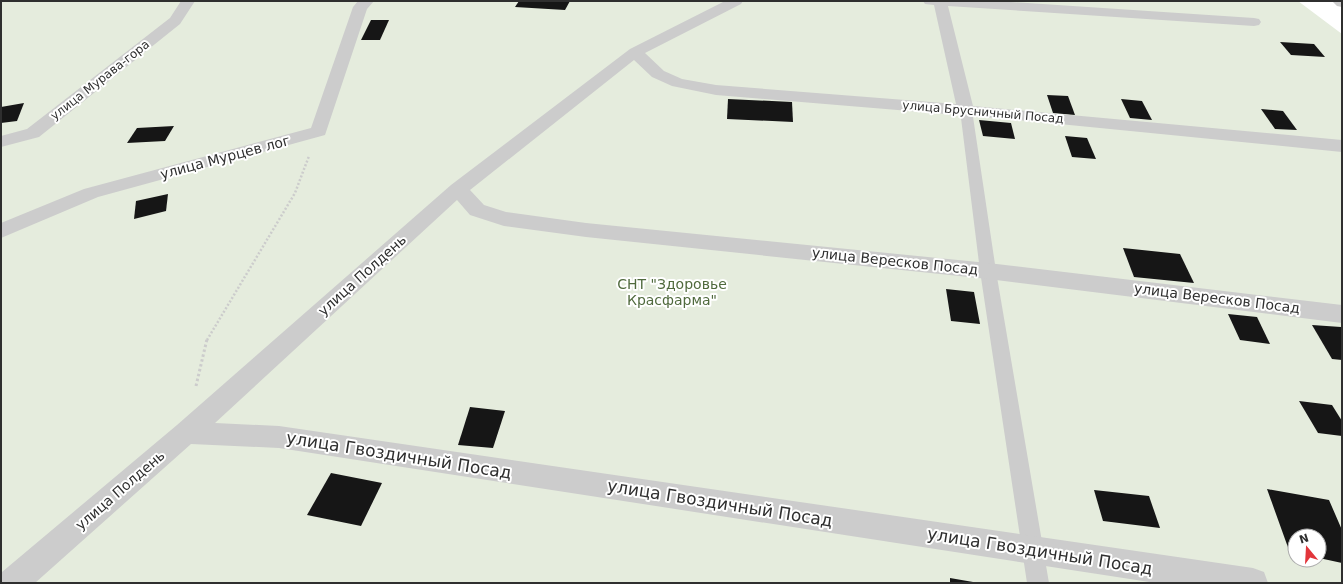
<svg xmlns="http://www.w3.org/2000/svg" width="1343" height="584" font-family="'DejaVu Sans',sans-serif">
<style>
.green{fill:#e5ecdd;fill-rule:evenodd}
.building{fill:#161616}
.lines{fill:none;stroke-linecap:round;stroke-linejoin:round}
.path-far1{stroke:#ccc;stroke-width:2.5;stroke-dasharray:2 2;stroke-linecap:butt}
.path{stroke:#ccc;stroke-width:3;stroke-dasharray:2.5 2.5;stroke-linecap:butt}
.lane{fill:#ccc;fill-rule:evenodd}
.street{fill:#ccc;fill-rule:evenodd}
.labels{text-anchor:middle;stroke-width:4;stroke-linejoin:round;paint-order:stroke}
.far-street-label{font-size:12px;fill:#2f2f2f;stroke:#fff}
.street-label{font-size:14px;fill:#2f2f2f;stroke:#fff}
.park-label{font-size:14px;fill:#506a3d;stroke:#fff}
.near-street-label{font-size:17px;fill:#2f2f2f;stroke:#fff}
</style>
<rect width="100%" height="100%" fill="#fff"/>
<path class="green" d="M1,1h1297l44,33v549h-1341zM1295,536h24v24h-24z"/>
<g class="building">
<path d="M519,1h51l-5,9 -50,-3z"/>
<path d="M371,20h18l-9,20h-19z"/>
<path d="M1280,42l34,2 11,13 -34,-2z"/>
<path d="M1047,95l21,1 7,19 -22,-2z"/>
<path d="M728,99l64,3 1,20 -66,-3z"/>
<path d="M1121,99l21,2 10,19 -22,-2z"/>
<path d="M24,103l-7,18 -16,2v-16z"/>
<path d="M1261,109l22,2 14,19 -22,-1z"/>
<path d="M979,120l32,3 4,16 -32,-3z"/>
<path d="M174,126l-9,15 -38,2 10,-15z"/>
<path d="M1065,136l22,2 9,21 -24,-2z"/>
<path d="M168,194l-2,17 -32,8 2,-18z"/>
<path d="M1123,248l57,6 14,29 -60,-6z"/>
<path d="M946,289l28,3 6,32 -29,-3z"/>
<path d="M1228,314l29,3 13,27 -30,-4z"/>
<path d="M1312,325l29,2 1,33 -10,-1z"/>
<path d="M1299,401l33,4 10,16v15l-24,-3z"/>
<path d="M470,407l35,4 -12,37 -35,-3z"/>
<path d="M331,473l51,10 -21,43 -54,-11z"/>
<path d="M1267,489l62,11 13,30v33l-23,-5v-22h-24v18l-5,-1z"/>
<path d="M1094,490l55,6 11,32 -57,-7z"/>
<path d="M950,578l23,4 -1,1h-22z"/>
</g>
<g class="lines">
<path class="path-far1" d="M207,340l88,-147 14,-37"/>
<path class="path" d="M196,386l11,-47"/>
<path class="lane" d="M966,106l6,4 24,161 53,312h-22l-47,-312 -20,-161z"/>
<g class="street">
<path d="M181,1h14l-15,23 -141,113 -38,10v-11l26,-7 143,-111z"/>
<path d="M358,1h16l-7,8 -42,126 -227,62 -97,41v-15l83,-34 227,-61 42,-121z"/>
<path d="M725,1h18l-2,3 -96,49 19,18 18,8 34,6 240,19 -22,-99 -9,-1 -2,-3h73l258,17 5,1 2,3 -2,3 -5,1 -306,-20 25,100 369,34v12l-313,-31 -313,-26 -44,-9 -20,-9 -18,-17 -164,130 14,15 22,7 80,11 402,40 354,42v18l-354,-44 -402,-42 -82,-11 -34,-11 -13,-15 -242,223 64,3 974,142 11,4 4,11h-112l-877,-135 -88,-4 -156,139h-34l1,-11 175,-147 274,-240 179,-136z"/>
<path d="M1332,1h10v6l-5,-1z"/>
</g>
</g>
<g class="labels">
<g class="far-street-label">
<text transform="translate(100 80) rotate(-38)" y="4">улица Мурава-гора</text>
<text transform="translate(983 112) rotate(5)" y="4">улица Брусничный Посад</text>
</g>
<g class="street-label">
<text transform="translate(225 157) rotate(-15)" y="5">улица Мурцев лог</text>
<text transform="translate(895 261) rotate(6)" y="5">улица Вересков Посад</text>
<text transform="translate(362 275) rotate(-42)" y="5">улица Полдень</text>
<text transform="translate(1217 298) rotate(7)" y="5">улица Вересков Посад</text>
<text transform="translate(120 490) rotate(-41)" y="5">улица Полдень</text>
</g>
<g class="park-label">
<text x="672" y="289">СНТ "Здоровье<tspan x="672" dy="16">Красфарма"</tspan></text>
</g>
<g class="near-street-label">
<text transform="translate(399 455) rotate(9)" y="6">улица Гвоздичный Посад</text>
<text transform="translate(720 503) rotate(9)" y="6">улица Гвоздичный Посад</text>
<text transform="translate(1040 551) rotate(9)" y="6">улица Гвоздичный Посад</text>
</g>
</g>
<rect width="1343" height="584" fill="none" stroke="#2f2f2f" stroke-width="4"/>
<g transform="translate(1307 548) rotate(342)"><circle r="19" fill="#ffffff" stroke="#acacac"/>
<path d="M0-3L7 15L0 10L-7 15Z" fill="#e2353b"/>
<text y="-6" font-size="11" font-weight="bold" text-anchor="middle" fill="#2f2f2f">N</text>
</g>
</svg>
